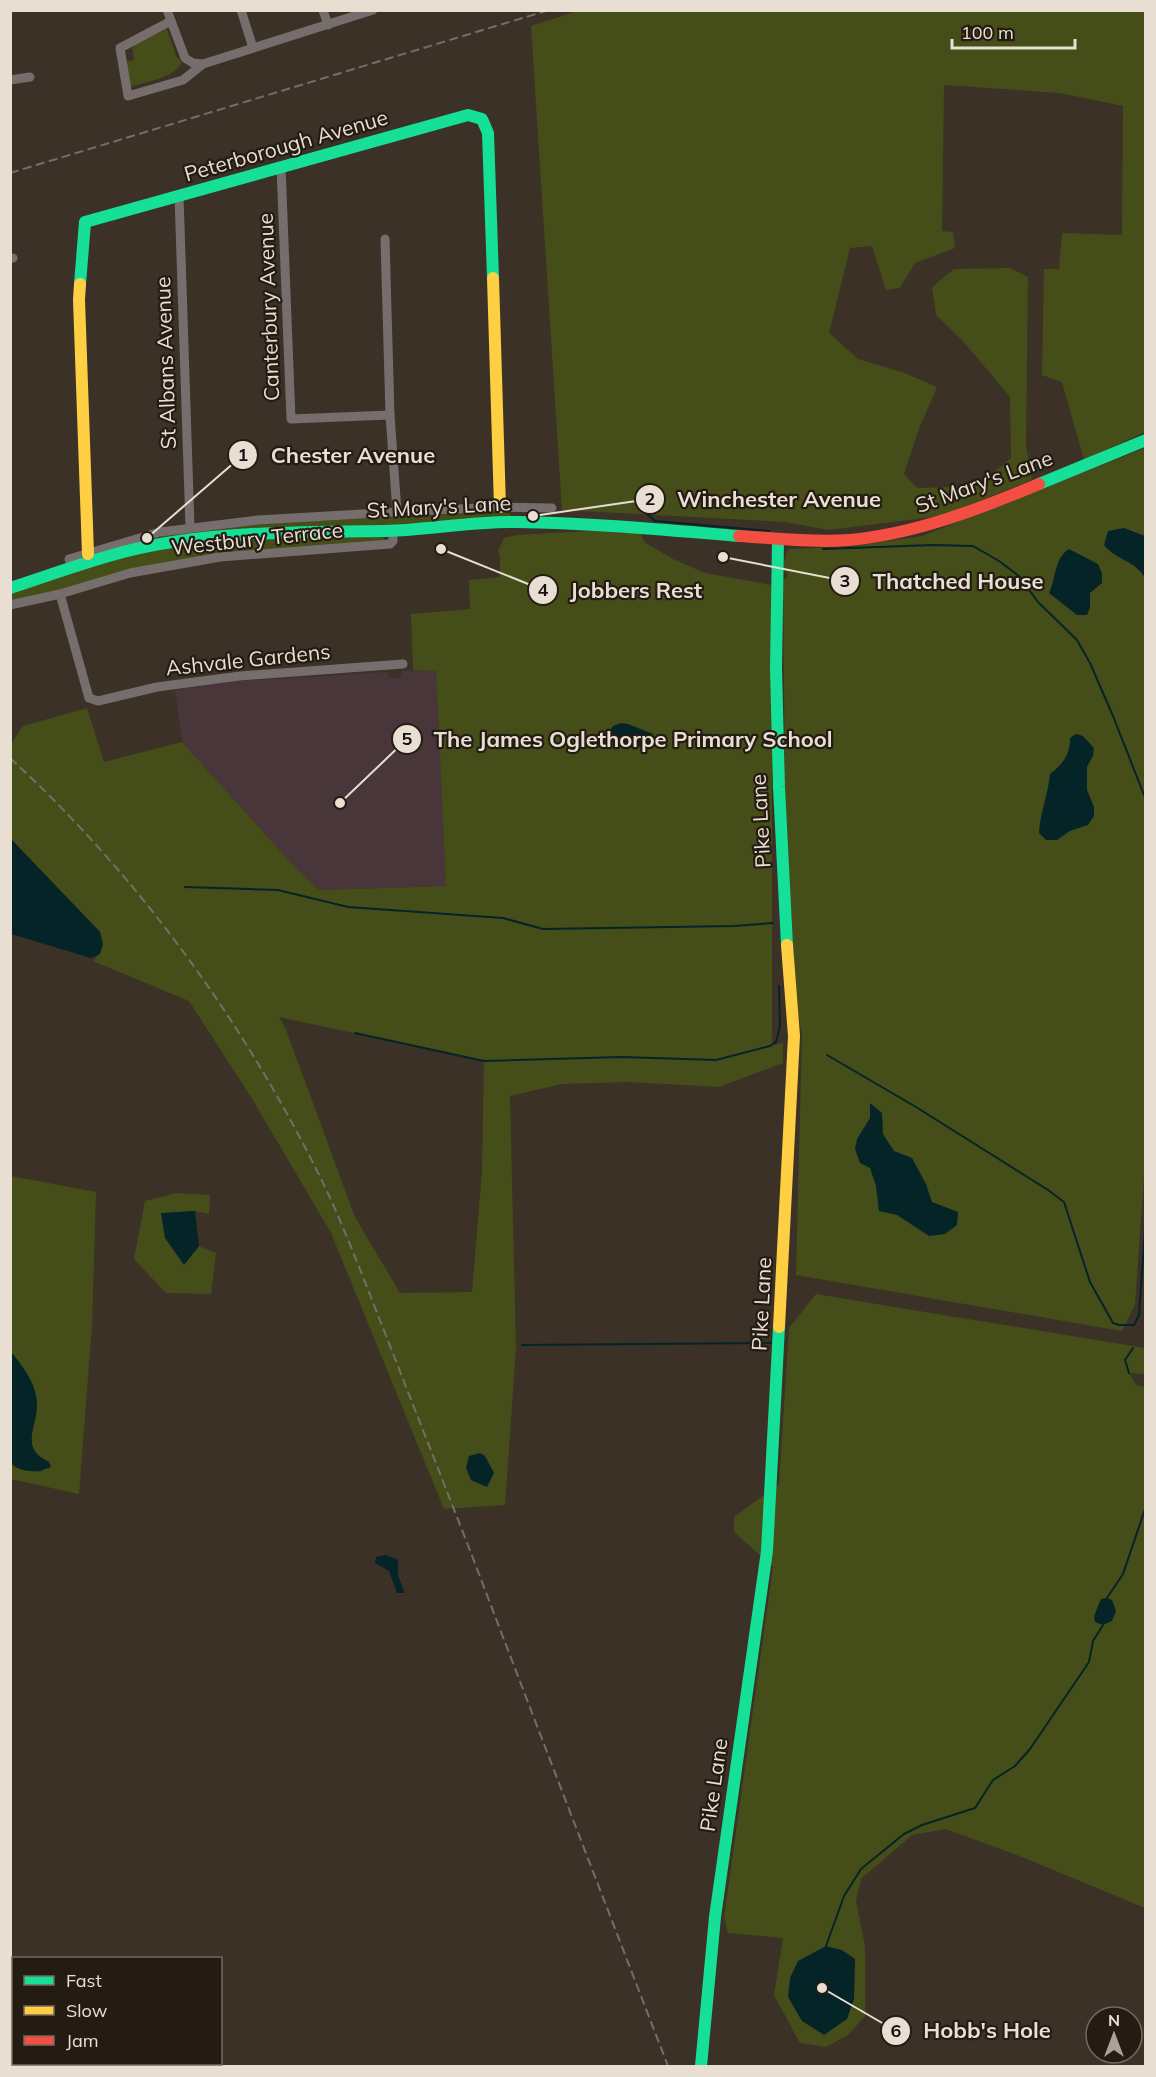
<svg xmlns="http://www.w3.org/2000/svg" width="1156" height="2077" font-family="Mulish,sans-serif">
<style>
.education{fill:#49363b}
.green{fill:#454e19;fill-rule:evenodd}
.water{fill:#052428}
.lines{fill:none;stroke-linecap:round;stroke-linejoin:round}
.stream{stroke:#052428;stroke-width:2}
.street{stroke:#756e6c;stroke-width:9}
.fast{stroke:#16e098;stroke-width:12}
.slow{stroke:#ffcf43;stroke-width:12}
.jam{stroke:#f24e42;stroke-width:12}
.rail{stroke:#746d68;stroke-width:2;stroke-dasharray:9 4.5;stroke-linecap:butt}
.labels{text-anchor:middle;stroke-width:4.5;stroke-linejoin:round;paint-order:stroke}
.street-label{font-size:21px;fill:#e9ded2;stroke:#241c13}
.leader{fill:none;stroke:#e9ded2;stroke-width:2}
.callout-dot{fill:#e9ded2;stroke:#241c13;stroke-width:2}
.mark-label{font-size:18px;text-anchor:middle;font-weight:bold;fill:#111}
.callout-label{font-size:22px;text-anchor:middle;font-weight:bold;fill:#e9ded2;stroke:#241c13;stroke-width:4.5;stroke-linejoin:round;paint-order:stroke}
</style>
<rect width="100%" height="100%" fill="#3b3126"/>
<path class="education" d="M436,670l10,216 -127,4 -27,-26 -110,-122 -7,-52 65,-9 147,-9 3,6h10l2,-7z"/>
<g class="green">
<path d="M580,10l565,1v421l-61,28 -22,-78 -20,-7 2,-106h15l3,-36 60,2 1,-129 -63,-13 -116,-8 -2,146 11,1 2,16 -40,15 -15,25 -14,2 -14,-44 -22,2 -21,85 29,26 47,14 32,14 -18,42 -15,45 13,14 61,-2 33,-28 -1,-61 -47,-56 -27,-26 -4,-28 22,-18 56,-1 18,9 -2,169 6,34 -91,36 -113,14 -42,-8 -224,-12 -31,-484z"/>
<path d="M167,29l9,27 6,7c-11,16 -34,18 -52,24l-5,-25 9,-2 -2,-14z"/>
<path d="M1145,448l1,701 -11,156 -13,26 -326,-56 6,-241 -6,-30 -11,-216 -2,-207 3,-3 2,-4 -6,-6 6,-19 60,-2 74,-11z"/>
<path d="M508,512l3,2 -1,3 -115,11 -159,4 -75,6v-2l72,-10 61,-4z"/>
<path d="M604,530l36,2 4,10 29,17 32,14 67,12v460l11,-2v20l-64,24 -92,-5 -65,2 -52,12 6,252 -11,157 -61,4 -113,-276 -80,-136 -62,-96 -96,-40c10,-9 10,-16 7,-29l-89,-93v-95l12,-18 64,-18 17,54 78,-20 110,122 27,26 127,-4 -10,-215 -23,-1 -2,-56 59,-5 -1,-29 31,-3v-22l-2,-4 6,-13 13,-3zM279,1017l205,44 -2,111 -10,120 -72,1 -45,-76 -69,-187z"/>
<path d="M384,535v8l-166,11 -199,49 -7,-2 -2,-8c54,-19 107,-37 163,-47 69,-12 141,-9 211,-11z"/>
<path d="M11,1176l85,16 -4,133 -13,169 -68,-15 -1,-16c8,8 20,8 31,9l8,-10c-33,-15 -9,-36 -13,-61 -2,-19 -13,-34 -25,-49z"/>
<path d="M177,1193l33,2 -1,19 -14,-3 -34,3 23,51 15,-19 17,7 -5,41 -45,-1 -32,-34 11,-58z"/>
<path d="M816,1294l329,54v26l-16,-1 7,12 10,2 -1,521 -123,-51 -76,-28 -34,6 -51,44 -5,22 9,45v70l-17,19 -22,12 -26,-4 -26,-48 9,-57 -55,-5 -4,-16 49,-350 -39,-35v-15l45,-33 10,-156z"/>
</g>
<g class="water">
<path d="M1124,528l21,8v42c-9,-17 -29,-18 -41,-33l4,-14z"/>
<path d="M1069,549l29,15 4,9v10l-12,10v15l-3,7h-10l-28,-22c7,-14 5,-35 20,-44z"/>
<path d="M621,723l7,1 25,10 -1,9c-16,6 -38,10 -43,-10l4,-7z"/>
<path d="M1076,734l7,2 11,12 -1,8 -6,11v23l7,17v9l-6,9 -18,6 -13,9h-11l-7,-7c1,-20 9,-38 11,-59 13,-10 20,-19 20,-36z"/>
<path d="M11,839l89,93 3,12 -3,10 -9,4 -80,-24z"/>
<path d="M870,1103l12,10 1,21 11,17 18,7 14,26 6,18 26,10 -1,13 -12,9 -16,2 -32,-21 -18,-4 -3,-25 -6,-18 -10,-5 -5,-14 2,-10 13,-21z"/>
<path d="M195,1211l4,35 -15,19 -19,-27 -4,-25z"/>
<path d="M11,1352c12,14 27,34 26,54 -1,24 -17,42 12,56l2,5c-13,6 -30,6 -40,-4z"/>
<path d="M480,1453l5,3 9,17 -7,14 -16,-7 -5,-12 3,-12z"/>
<path d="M386,1555l12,5v16l7,17h-8l-8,-22 -14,-8 1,-6z"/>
<path d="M1107,1598l5,2 4,11 -4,10 -9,4 -8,-3 -1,-6 7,-17z"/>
<path d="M826,1946l16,4 13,9 -1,40 -7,20 -23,16 -22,-14 -14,-24 2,-19 8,-17z"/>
</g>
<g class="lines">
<g class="stream">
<path d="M645,512l10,9 114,10"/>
<path d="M823,549l109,-4 41,1 26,15 20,15 19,26 39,38 13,23 23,53 33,84"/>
<path d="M185,887l93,3 70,17 155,11 40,11 191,-3 39,-3"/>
<path d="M355,1033l129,28 137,-4 95,3 54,-14 6,-4 4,-16 -1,-40"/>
<path d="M827,1055l89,52 132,83 16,12 26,80 23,41 6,2h15l5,-10 7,-100"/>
<path d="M522,1345l252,-2"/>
<path d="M1129,1373l-4,-13 8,-12"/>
<path d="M1107,1598l16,-24 23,-68"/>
<path d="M826,1946l18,-50 17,-27 43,-35 18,-9 53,-17 18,-28 22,-14 15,-17 59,-87 4,-21 10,-16"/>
</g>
<g class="street">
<path d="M167,10l18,48 8,5 10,1 170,-54"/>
<path d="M241,10l12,38"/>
<path d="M323,10l5,15"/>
<path d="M171,21l-51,27 8,48 55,-16 20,-16"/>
<path d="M10,80l20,-3"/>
<path d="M281,167l10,252 99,-4"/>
<path d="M179,196l11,331"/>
<path d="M385,239l5,176 7,97"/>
<path d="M10,259l3,-1"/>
<path d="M72,567l-3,-8 91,-27 98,-12 139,-8 103,-5 52,1"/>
<path d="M60,594l29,104 9,3 59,-14 83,-11 163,-12"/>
<path d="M10,605l50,-11 70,-21 90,-16 170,-13 3,-3v-10"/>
</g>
<g class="fast">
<path d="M80,284l5,-62 383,-107 14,4 6,14 5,145"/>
<path d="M1039,484l107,-44"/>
<path d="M778,540l-2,128 3,119 8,158"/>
<path d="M10,588c37,-12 75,-26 113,-36 80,-21 179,-20 262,-21 44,-1 88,-10 132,-9 74,1 148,8 222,14"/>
<path d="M701,2066l14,-149 52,-366 12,-224"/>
</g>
<g class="slow">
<path d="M493,278l7,229"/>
<path d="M80,284l-1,16 9,254"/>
<path d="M779,1327l15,-291 -7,-91"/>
</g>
<path class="jam" d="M739,536c36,2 74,7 110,4 66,-6 130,-31 190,-56"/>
<g class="rail">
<path d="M10,173l539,-163"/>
<path d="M10,758c131,120 238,270 315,429 23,49 42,101 62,151 28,72 56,143 84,215 65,171 131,342 197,513"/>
</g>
</g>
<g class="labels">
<g class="street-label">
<text transform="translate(286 146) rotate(-16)" y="7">Peterborough Avenue</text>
<text transform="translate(269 307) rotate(-92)" y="7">Canterbury Avenue</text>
<text transform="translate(166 363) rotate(-92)" y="7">St Albans Avenue</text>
<text transform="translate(984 482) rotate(-20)" y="7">St Mary's Lane</text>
<text transform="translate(439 507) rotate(-3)" y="7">St Mary's Lane</text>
<text transform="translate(257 539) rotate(-6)" y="7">Westbury Terrace</text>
<text transform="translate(248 660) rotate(-6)" y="7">Ashvale Gardens</text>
<text transform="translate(761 821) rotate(-93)" y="7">Pike Lane</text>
<text transform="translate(762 1304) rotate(-87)" y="7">Pike Lane</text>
<text transform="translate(714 1785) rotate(-82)" y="7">Pike Lane</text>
</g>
</g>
<path class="leader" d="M147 538L243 455M533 516L650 499M723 557L845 581M441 549L543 590M340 803L407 739M822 1988L896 2031"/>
<g class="callout-dot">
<circle cx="147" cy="538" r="6"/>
<circle cx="533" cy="516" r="6"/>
<circle cx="723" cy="557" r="6"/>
<circle cx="441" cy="549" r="6"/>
<circle cx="340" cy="803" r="6"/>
<circle cx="822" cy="1988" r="6"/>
<circle cx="243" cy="455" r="15"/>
<circle cx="650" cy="499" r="15"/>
<circle cx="845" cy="581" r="15"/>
<circle cx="543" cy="590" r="15"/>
<circle cx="407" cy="739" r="15"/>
<circle cx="896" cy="2031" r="15"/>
</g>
<g class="mark-label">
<text x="243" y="461">1</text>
<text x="650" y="505">2</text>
<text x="845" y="587">3</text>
<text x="543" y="596">4</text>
<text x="407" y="745">5</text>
<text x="896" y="2037">6</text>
</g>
<g class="callout-label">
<text x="353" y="463">Chester Avenue</text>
<text x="779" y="507">Winchester Avenue</text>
<text x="958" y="589">Thatched House</text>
<text x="636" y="598">Jobbers Rest</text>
<text x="633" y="747">The James Oglethorpe Primary School</text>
<text x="987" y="2038">Hobb's Hole</text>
</g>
<rect width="1156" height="2077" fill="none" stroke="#e9ded2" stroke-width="24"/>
<rect x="12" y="1957" width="210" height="108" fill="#241c13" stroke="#736a5f" stroke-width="1.5"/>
<rect x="24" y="1976" width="30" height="9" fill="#16e098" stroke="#736a5f" stroke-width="1.5"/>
<text x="66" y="1987" font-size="18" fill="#e9ded2">Fast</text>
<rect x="24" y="2006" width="30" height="9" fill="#ffcf43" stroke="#736a5f" stroke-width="1.5"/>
<text x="66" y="2017" font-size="18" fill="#e9ded2">Slow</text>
<rect x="24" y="2036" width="30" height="9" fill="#f24e42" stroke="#736a5f" stroke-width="1.5"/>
<text x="66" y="2047" font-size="18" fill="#e9ded2">Jam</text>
<g transform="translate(1114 2035)"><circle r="28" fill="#241c13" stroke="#736a5f" stroke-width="1.5"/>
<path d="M0-4.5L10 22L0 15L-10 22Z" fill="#aca196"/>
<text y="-9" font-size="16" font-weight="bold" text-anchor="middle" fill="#e9ded2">N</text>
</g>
<path d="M952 39v9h123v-9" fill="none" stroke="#e9ded2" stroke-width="3"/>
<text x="961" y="39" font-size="18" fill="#e9ded2" stroke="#241c13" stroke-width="4.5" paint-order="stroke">100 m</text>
</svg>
